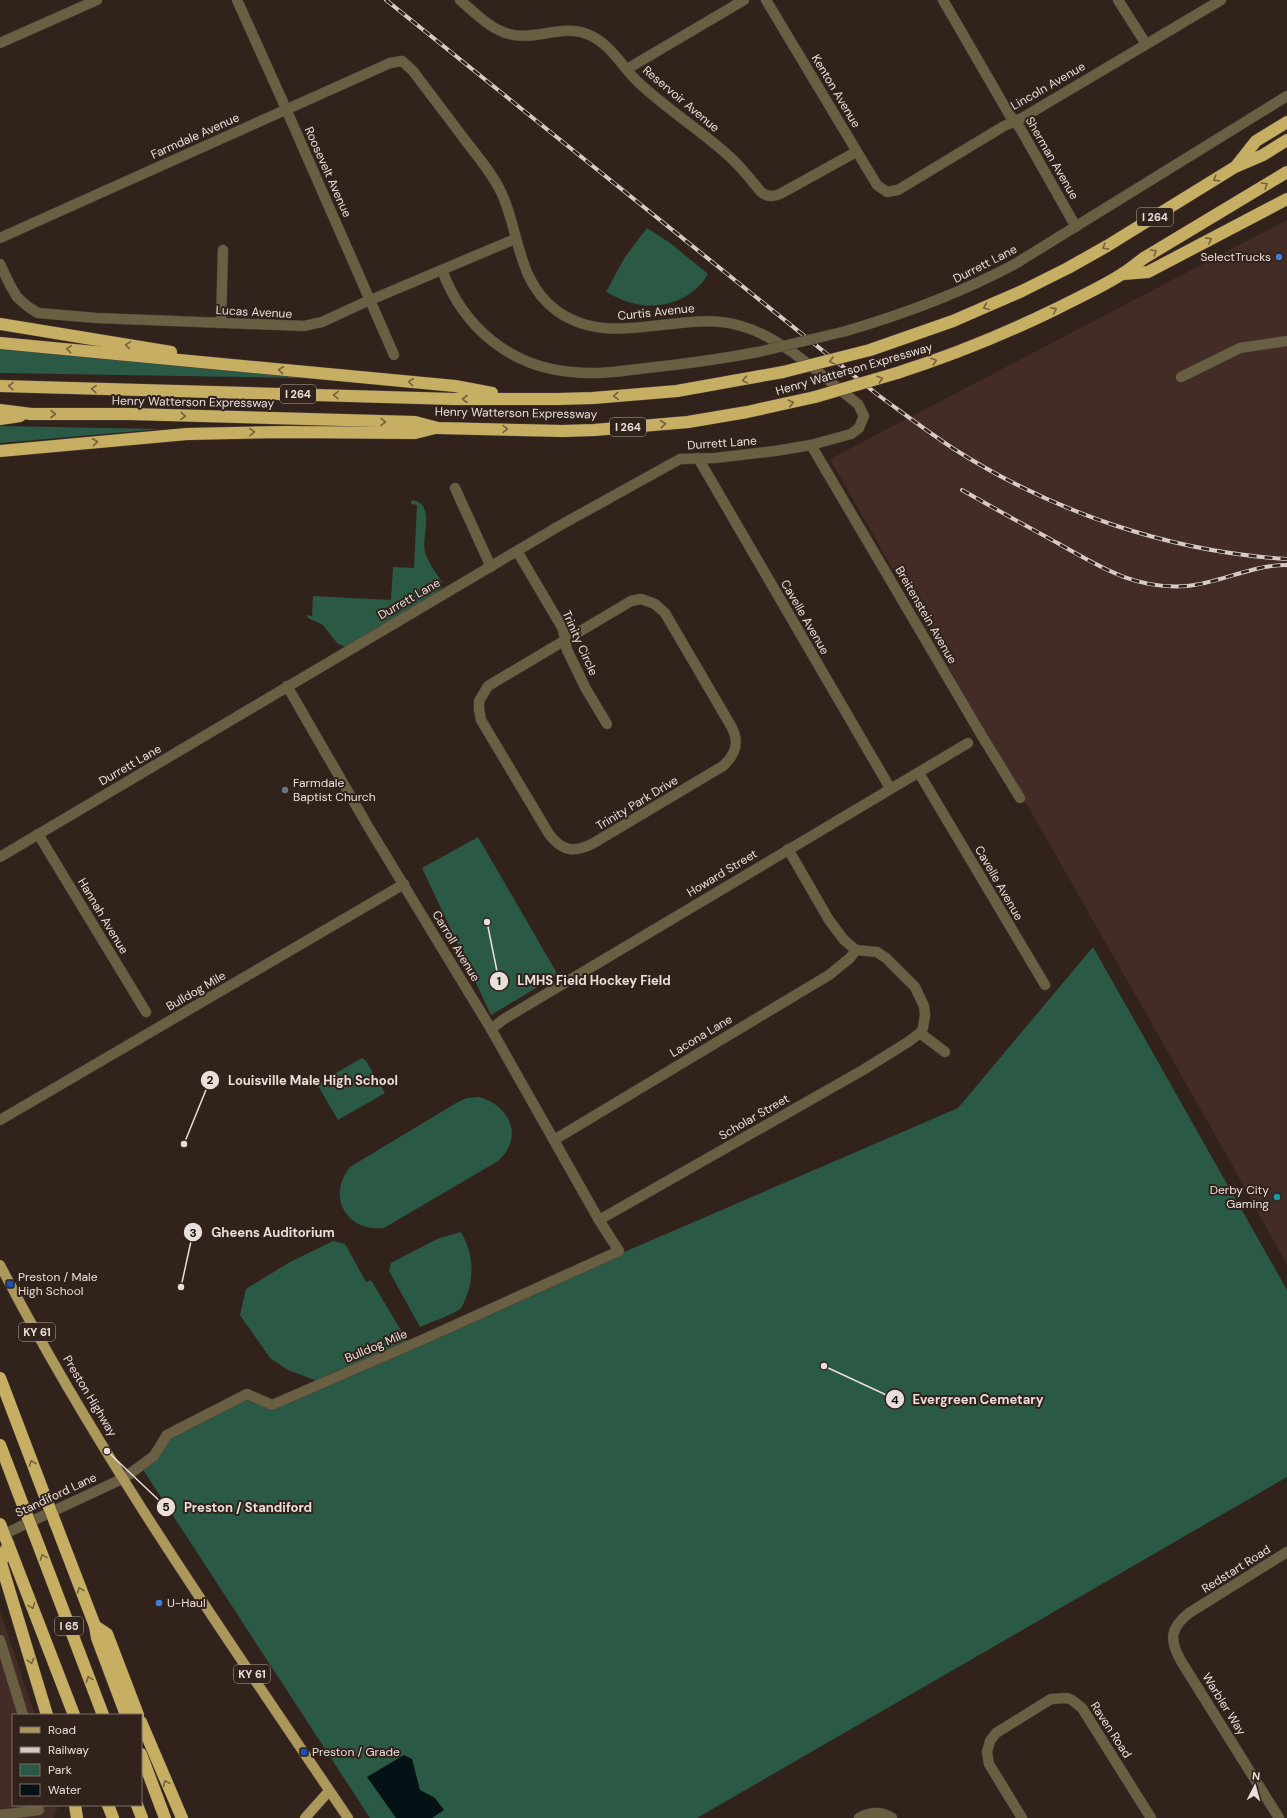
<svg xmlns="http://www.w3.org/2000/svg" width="1287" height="1818" font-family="'DM Sans',sans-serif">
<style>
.built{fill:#422c25}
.green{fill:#2a5a45}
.water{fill:#051215}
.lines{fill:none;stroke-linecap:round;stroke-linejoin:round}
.minor-casing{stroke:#4f403a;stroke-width:11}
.major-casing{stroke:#4f403a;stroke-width:11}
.highway-casing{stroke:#4f403a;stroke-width:13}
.minor{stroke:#695f42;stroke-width:10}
.major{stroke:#ab985a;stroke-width:10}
.highway{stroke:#c6ae63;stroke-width:12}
.rail-casing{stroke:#d5cac5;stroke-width:4}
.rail{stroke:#32221c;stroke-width:2.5;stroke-dasharray:8;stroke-linecap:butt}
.minor-bridge-casing{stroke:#4f403a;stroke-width:11;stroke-linecap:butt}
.highway-bridge-casing{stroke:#4f403a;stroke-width:13;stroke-linecap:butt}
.minor-bridge{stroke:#695f42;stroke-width:10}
.highway-bridge{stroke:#c6ae63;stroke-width:12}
.oneway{stroke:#75613c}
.shop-dot{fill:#3f7fe0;stroke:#32221c;stroke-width:1.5}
.worship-dot{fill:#6b7280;stroke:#32221c;stroke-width:1.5}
.culture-dot{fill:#0f9aa8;stroke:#32221c;stroke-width:1.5}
.transit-dot{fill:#1a4fb4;stroke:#32221c;stroke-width:1.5}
.labels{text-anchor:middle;stroke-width:4;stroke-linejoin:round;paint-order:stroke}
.shield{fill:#32221c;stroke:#b2a6a1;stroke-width:1}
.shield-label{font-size:11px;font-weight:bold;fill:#e9deda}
.street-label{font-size:12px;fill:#e9deda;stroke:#32221c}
.poi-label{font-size:12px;fill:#e9deda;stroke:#32221c;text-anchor:start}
.leader{fill:none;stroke:#e9deda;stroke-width:1.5}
.callout-dot{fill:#e9deda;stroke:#32221c;stroke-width:1.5}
.mark-label{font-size:12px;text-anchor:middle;font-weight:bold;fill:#111}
.callout-label{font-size:13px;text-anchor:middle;font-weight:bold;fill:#e9deda;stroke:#32221c;stroke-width:4;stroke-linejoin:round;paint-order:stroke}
</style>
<rect width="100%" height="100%" fill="#32221c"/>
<g class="built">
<path d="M1287,220v1045l-61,-111 -396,-695z"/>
<path d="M0,1611l35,104h-22v90h46l-6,13h-53z"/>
</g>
<g class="green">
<path d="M647,228l23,15 38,31c-15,26 -47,37 -76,29 -9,-2 -18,-7 -26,-11l19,-35z"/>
<path d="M0,348l299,29v1l-299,-5z"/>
<path d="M0,426l161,3 -161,14z"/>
<path d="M413,500c23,5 8,37 12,52 3,10 11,21 17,30v5l-4,5 -93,55 -8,-4 -14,-18 -15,-7 -1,-3 5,1 1,-20 78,4 2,-33 21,1 3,-63 -6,-1v-2z"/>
<path d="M478,837l80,138 -67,40 -69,-147z"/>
<path d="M1093,947l194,343v187l-590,341h-327l-230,-353 27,-30 80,-41 25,10 686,-296z"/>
<path d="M362,1058l4,3 19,32 -47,27 -21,-36z"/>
<path d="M479,1097c32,9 45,41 19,64l-114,67c-37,4 -58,-31 -34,-61l106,-64 11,-5z"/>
<path d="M461,1232c11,19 14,41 6,63 -2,4 -3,10 -7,14 -6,5 -31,14 -40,18l-31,-56 2,-8 46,-24z"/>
<path d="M333,1241l12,3 21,38 5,-2 37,62 -88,40 -32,-12 -18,-12 -30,-43 6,-26 44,-27z"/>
</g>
<path class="water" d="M404,1755l8,4 8,31 15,8 9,12 -12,8h-36l-29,-41z"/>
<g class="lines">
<g class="minor-casing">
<g id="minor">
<path d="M237,0l46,102 111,253"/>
<path d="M460,0c14,12 30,29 49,34 26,7 53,-10 78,0 23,9 33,30 50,47 29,28 64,49 94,77 11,10 20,22 30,34 6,5 12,5 19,2l76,-42"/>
<path d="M766,0l111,185 10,7 11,-2 106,-64 18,-8 199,-118"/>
<path d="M943,0l66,114 11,14 56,99"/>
<path d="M1118,0l28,44"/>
<path d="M0,43l97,-43"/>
<path d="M627,69l117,-69"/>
<path d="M0,238l390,-175 12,-2 11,10c17,23 35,46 52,69 13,17 28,34 37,54 18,40 15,88 55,117 56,40 123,-3 184,15 41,11 83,52 117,78l6,12 -5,12 -8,6 -40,11 -36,6 -60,7 -35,1 -121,67 -559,331"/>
<path d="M0,264l10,21 7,12 10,9 11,7 59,5 207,8 18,-4 39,-18 154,-65"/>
<path d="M442,270c21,57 68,97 130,102 24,3 51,-1 75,-4 38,-4 74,-9 111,-16"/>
<path d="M221,323l2,-73"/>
<path d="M846,331c58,-17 115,-38 169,-67l272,-168"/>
<path d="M1181,377l59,-29 47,-7"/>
<path d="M811,445l171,291 38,62"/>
<path d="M698,458l192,330"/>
<path d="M455,488l36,79"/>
<path d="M517,551l46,78 4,21 19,39 21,35"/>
<path d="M641,599l14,5 10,9 66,113c9,16 5,28 -8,40l-131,78c-19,9 -30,7 -43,-10l-68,-114 -2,-11v-8l9,-15 143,-85z"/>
<path d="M919,773l126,212"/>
<path d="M38,834l108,178"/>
<path d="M491,1029l13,-10 464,-276"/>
<path d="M920,1033l25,19"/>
<path d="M0,1120l404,-236"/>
<path d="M554,1140l275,-165 21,-17 6,-8"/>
<path d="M599,1220l264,-150 45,-28 12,-9 3,-5 2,-13 -1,-9 -9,-19 -29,-29 -9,-6 -21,-2 -12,-10 -15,-20 -41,-71"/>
<path d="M0,1536l124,-58 30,-22 13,-21 80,-41 25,11 152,-66 195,-88 -20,-31 -108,-191 -122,-201 -82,-142"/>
<path d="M0,1640l23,75"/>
<path d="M0,1815l39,-5"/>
<path d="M859,1818c11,-6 22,-7 33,0"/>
<path d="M1022,1818l-33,-54 -2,-12 3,-11 6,-8 55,-34 16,-1 5,2 10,8 69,110"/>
<path d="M1279,1818l-98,-157c-12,-21 -11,-33 8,-48l98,-61"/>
</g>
</g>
<g class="major-casing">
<g id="major">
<path d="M0,1265c100,193 227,373 348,553"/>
<path d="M305,1818l24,-27"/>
</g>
</g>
<g class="highway-casing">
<g id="highway">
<path d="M1237,165l19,-24 31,-19"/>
<path d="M1123,274l25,-2 139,-73"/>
<path d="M0,324l171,28"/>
<path d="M0,343l455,43 37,7"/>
<path d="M870,350l83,-29 69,-30 46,-23 39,-22 128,-79 28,-12 24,-15"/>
<path d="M897,373c56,-18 108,-39 161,-65 21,-11 44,-21 64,-34 8,-5 15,-11 22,-16l143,-86"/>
<path d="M0,386l454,13h103l36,-1 84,-7 106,-19"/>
<path d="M0,410l31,4h99l285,8 23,6 125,3 31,-1 94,-8 59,-10 68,-15"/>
<path d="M0,419l20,-3"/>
<path d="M0,451l187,-17 97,-2 131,1 20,-5"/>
<path d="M0,1378l46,121"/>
<path d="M0,1445l24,63"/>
<path d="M55,1522l40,104 2,12 29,77"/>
<path d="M35,1536l68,179"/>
<path d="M8,1544l66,171"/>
<path d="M8,1544l-7,19 46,152"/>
<path d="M95,1626l12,8 31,81"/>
<path d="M141,1722l41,96"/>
<path d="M141,1754l24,64"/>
<path d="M75,1805l2,13"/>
<path d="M108,1805l5,13"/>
<path d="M137,1805l5,13"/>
</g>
</g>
<use href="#minor" class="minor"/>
<use href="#major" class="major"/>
<use href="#highway" class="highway"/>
<g class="rail-casing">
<g id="rail">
<path d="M386,0l492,395c25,18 50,37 76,54 99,63 216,103 333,110"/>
<path d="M962,490c30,17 60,34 90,50 45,25 81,50 135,46 34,-3 63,-21 100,-21"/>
</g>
</g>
<use href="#rail" class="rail"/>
<g class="minor-bridge-casing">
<path id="minor-bridge" d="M758,352l88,-21"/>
</g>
<g class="highway-bridge-casing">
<g id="highway-bridge">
<path d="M783,372l87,-22"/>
<path d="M815,397l82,-24"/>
<path d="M46,1499l9,23"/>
<path d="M24,1508l11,28"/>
<path d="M0,1524l8,20"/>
</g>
</g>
<use href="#minor-bridge" class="minor-bridge"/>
<use href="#highway-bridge" class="highway-bridge"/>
</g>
<defs><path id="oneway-chevron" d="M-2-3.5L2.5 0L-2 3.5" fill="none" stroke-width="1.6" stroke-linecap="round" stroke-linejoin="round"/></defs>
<g class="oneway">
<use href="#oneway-chevron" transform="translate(1216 179) rotate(148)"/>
<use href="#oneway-chevron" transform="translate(1265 185) rotate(-31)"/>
<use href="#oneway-chevron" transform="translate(1209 240) rotate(-28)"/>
<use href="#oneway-chevron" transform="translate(1105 247) rotate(150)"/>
<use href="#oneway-chevron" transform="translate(1154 252) rotate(-31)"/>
<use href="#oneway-chevron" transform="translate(986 307) rotate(157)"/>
<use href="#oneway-chevron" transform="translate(1054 310) rotate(-26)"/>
<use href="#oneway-chevron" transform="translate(128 345) rotate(-171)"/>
<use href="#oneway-chevron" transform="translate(69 349) rotate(-174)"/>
<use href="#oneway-chevron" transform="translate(832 361) rotate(165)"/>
<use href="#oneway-chevron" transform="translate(934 361) rotate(-18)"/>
<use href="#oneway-chevron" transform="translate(281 370) rotate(-174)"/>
<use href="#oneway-chevron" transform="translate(880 379) rotate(-18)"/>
<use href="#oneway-chevron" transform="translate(745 380) rotate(170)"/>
<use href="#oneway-chevron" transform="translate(411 382) rotate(-175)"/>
<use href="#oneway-chevron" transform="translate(11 386) rotate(-178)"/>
<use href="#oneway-chevron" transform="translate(94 389) rotate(-178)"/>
<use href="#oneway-chevron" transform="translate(336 395) rotate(-179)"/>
<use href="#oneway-chevron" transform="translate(616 396) rotate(176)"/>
<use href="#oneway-chevron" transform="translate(465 399) rotate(180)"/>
<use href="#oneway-chevron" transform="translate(791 403) rotate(-13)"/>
<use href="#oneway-chevron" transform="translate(53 414)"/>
<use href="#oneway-chevron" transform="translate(183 416) rotate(2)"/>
<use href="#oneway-chevron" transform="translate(383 422) rotate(2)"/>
<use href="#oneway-chevron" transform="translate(663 424) rotate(-6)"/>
<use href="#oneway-chevron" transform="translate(505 429) rotate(1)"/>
<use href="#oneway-chevron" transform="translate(252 432) rotate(-1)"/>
<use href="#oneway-chevron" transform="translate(95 442) rotate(-6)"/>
<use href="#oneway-chevron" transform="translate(32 1463) rotate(-111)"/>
<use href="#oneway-chevron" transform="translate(43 1557) rotate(-111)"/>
<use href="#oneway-chevron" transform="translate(80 1590) rotate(-111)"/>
<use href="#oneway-chevron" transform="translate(32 1606) rotate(69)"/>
<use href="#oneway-chevron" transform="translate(31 1661) rotate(73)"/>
<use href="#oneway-chevron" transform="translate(89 1679) rotate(-111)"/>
<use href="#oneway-chevron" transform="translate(166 1783) rotate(-114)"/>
</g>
<g class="shop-dot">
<circle cx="1279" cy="257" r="4"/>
<circle cx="159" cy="1603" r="4"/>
</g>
<circle class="worship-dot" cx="285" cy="790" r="4"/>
<circle class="culture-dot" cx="1277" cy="1197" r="4"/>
<g class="transit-dot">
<rect x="6" y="1280" width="8" height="8" rx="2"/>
<rect x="300" y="1748" width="8" height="8" rx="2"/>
</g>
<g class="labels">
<g class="shield">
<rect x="1137" y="208" width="36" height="18" rx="3"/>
<rect x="280" y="385" width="36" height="18" rx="3"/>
<rect x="610" y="418" width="36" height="18" rx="3"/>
<rect x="19" y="1323" width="36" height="18" rx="3"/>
<rect x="55" y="1617" width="28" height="18" rx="3"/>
<rect x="234" y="1665" width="36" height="18" rx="3"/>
</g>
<g class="shield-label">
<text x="1155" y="221">I 264</text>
<text x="298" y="398">I 264</text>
<text x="628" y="431">I 264</text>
<text x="37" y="1336">KY 61</text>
<text x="69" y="1630">I 65</text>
<text x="252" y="1678">KY 61</text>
</g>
<g class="street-label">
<text transform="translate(1048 86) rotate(-30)" y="4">Lincoln Avenue</text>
<text transform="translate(836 91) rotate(59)" y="4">Kenton Avenue</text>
<text transform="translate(681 99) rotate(40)" y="4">Reservoir Avenue</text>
<text transform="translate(195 136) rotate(-24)" y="4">Farmdale Avenue</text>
<text transform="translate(1052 158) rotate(60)" y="4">Sherman Avenue</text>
<text transform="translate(328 172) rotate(66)" y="4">Roosevelt Avenue</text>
<text transform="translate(985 264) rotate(-27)" y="4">Durrett Lane</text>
<text transform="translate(254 312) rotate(3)" y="4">Lucas Avenue</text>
<text transform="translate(656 312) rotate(-6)" y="4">Curtis Avenue</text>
<text transform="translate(854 369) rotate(-16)" y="4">Henry Watterson Expressway</text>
<text transform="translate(193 402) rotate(1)" y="4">Henry Watterson Expressway</text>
<text transform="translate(516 413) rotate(1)" y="4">Henry Watterson Expressway</text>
<text transform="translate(722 443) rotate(-4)" y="4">Durrett Lane</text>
<text transform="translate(409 599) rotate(-30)" y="4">Durrett Lane</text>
<text transform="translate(926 615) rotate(60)" y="4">Breitenstein Avenue</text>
<text transform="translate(805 617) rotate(60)" y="4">Cavelle Avenue</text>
<text transform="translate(580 643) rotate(66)" y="4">Trinity Circle</text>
<text transform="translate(130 765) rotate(-30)" y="4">Durrett Lane</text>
<text transform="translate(637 803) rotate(-31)" y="4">Trinity Park Drive</text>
<text transform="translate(722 873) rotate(-31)" y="4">Howard Street</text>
<text transform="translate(999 883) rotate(60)" y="4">Cavelle Avenue</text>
<text transform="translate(103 916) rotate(59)" y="4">Hannah Avenue</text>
<text transform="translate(456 946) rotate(59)" y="4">Carroll Avenue</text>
<text transform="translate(196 991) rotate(-30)" y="4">Bulldog Mile</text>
<text transform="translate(701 1036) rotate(-31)" y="4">Lacona Lane</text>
<text transform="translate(754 1117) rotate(-30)" y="4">Scholar Street</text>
<text transform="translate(376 1346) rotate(-23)" y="4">Bulldog Mile</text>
<text transform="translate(90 1396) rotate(59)" y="4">Preston Highway</text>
<text transform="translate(56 1495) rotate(-25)" y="4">Standiford Lane</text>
<text transform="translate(1236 1569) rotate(-32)" y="4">Redstart Road</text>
<text transform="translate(1224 1704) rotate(58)" y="4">Warbler Way</text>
<text transform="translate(1111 1730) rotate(57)" y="4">Raven Road</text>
</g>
<g class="poi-label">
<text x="1271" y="261" text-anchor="end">SelectTrucks</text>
<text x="293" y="787">Farmdale<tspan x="293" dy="14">Baptist Church</tspan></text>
<text x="1269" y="1194" text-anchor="end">Derby City<tspan x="1269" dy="14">Gaming</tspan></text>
<text x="18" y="1281">Preston / Male<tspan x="18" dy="14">High School</tspan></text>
<text x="167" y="1607">U-Haul</text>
<text x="312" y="1756">Preston / Grade</text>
</g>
</g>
<path class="leader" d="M487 922L499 981M184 1144L210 1080M181 1287L193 1232M824 1366L895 1399M107 1451L166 1507"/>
<g class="callout-dot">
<circle cx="487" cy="922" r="4"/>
<circle cx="184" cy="1144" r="4"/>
<circle cx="181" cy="1287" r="4"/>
<circle cx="824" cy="1366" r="4"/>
<circle cx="107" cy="1451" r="4"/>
<circle cx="499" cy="981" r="10"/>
<circle cx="210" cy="1080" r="10"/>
<circle cx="193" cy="1232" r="10"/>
<circle cx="895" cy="1399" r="10"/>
<circle cx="166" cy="1507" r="10"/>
</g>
<g class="mark-label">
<text x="499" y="985">1</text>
<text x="210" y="1084">2</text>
<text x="193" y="1237">3</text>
<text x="895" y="1404">4</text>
<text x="166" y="1511">5</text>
</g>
<g class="callout-label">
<text x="594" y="985">LMHS Field Hockey Field</text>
<text x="313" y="1085">Louisville Male High School</text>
<text x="273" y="1237">Gheens Auditorium</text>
<text x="978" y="1404">Evergreen Cemetary</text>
<text x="248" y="1512">Preston / Standiford</text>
</g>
<rect x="12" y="1714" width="130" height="92" fill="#32221c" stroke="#7b6d68"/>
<rect x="20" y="1727" width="20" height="6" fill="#ab985a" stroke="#7b6d68"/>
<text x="48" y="1734" font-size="12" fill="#e9deda">Road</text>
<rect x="20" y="1747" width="20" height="6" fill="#d5cac5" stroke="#7b6d68"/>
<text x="48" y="1754" font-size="12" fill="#e9deda">Railway</text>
<rect x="20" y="1764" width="20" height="12" fill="#2a5a45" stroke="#7b6d68"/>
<text x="48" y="1774" font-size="12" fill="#e9deda">Park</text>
<rect x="20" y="1784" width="20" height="12" fill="#051215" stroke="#7b6d68"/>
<text x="48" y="1794" font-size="12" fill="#e9deda">Water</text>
<g transform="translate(1255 1786) rotate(6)" stroke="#32221c" stroke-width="3" paint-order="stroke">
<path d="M0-3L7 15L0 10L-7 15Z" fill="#e9deda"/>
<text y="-6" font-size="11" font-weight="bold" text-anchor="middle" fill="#e9deda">N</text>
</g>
</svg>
